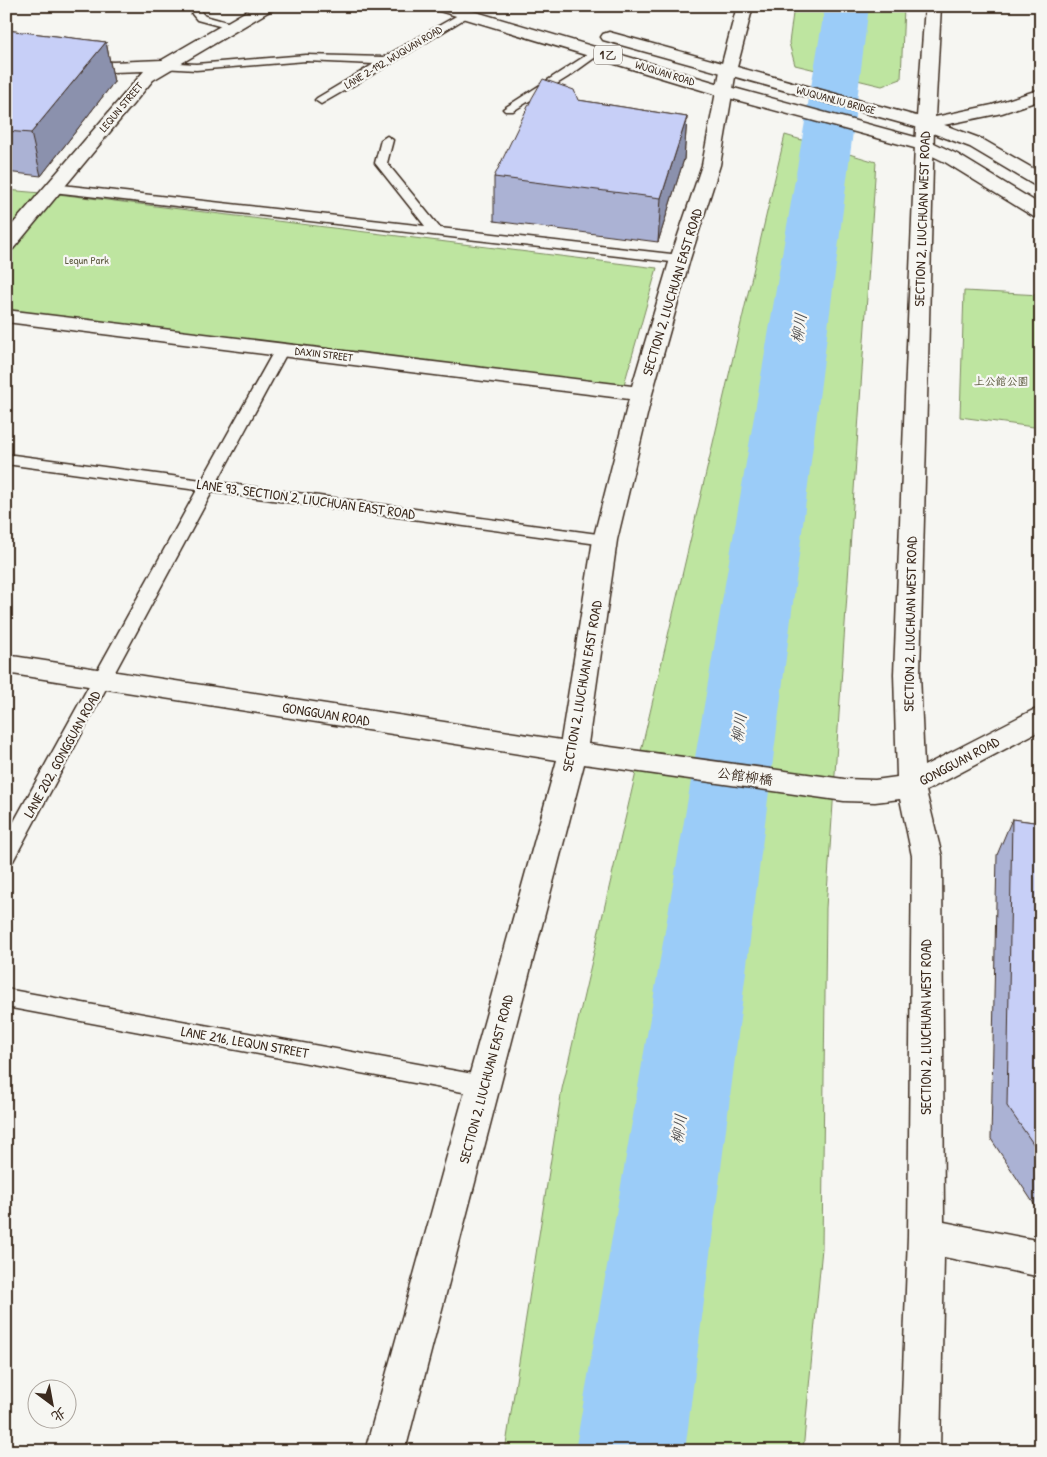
<svg xmlns="http://www.w3.org/2000/svg" width="1047" height="1457" font-family="'Patrick Hand','LXGW WenKai TC',sans-serif">
<style>
.green{fill:#bee5a0;stroke:#7c885f}
.lines{fill:none;stroke-linecap:round;stroke-linejoin:round}
.river{fill:#9bccf8;fill-rule:evenodd}
.lane-casing{stroke:#3b2a1e;stroke-width:3}
.street-casing{stroke:#3b2a1e;stroke-width:3}
.primary-casing{stroke:#3b2a1e;stroke-width:3}
.lane{fill:#f6f6f2;fill-rule:evenodd}
.street{fill:#f6f6f2;fill-rule:evenodd}
.primary{fill:#f6f6f2;fill-rule:evenodd}
.wall{fill:#abb2d4;stroke:#3b2a1e}
.shaded-wall{fill:#8b91ad;stroke:#3b2a1e}
.building{fill:#c7cff7;stroke:#3b2a1e}
.labels{text-anchor:middle;stroke-width:4.5;stroke-linejoin:round;paint-order:stroke}
.far-street-label{font-size:11px;fill:#3b2a1e;stroke:#f6f6f2}
.far-park-label{font-size:11px;fill:#5c593e;stroke:#f6f6f2}
.shield{fill:#f6f6f2;stroke:#73675e;stroke-width:1}
.shield-label{font-size:12px;font-weight:bold;fill:#3b2a1e}
.street-label{font-size:14px;fill:#3b2a1e;stroke:#f6f6f2}
.water-label{font-size:15px;font-style:italic;fill:#535254;stroke:#f6f6f2}
</style>
<rect width="100%" height="100%" fill="#f6f6f2"/>
<filter id="ink" filterUnits="userSpaceOnUse"><feTurbulence type="fractalNoise" baseFrequency=".02" numOctaves="2"/><feDisplacementMap in="SourceGraphic" scale="10" xChannelSelector="R" yChannelSelector="G"/><feConvolveMatrix kernelMatrix="1 2 1 2 8 2 1 2 1" color-interpolation-filters="sRGB"/></filter>
<g filter="url(#ink)">
<g class="green">
<path d="M794,6h110l-3,73 -19,7 -87,-21 -6,-22z"/>
<path d="M785,135l91,27 -50,746 -4,340 -19,203h-298l57,-362z"/>
<path d="M6,190l35,3 -35,40z"/>
<path d="M58,194l599,74 -34,120 -617,-76v-54z"/>
<path d="M964,291l77,4v133l-81,-11z"/>
</g>
<g class="lines">
<path class="river" d="M825,6h44l-184,1445h-110z"/>
<g class="lane-casing">
<g id="lane">
<path d="M192,6h10v7l3,3 29,8 1,2 -5,3 -33,-9 -5,-6z"/>
<path d="M465,11l5,3 -1,2 -77,47 -71,41 -6,-4 2,-2 57,-34 -68,-3 -110,9 -34,-2 -6,-3 6,-3 34,2 110,-9 78,2z"/>
<path d="M596,49l6,3 -2,2 -32,23 -55,34h-8l-2,-2z"/>
<path d="M387,136l6,4 -6,23 53,65 240,27 7,4 -7,4 -627,-71 -6,-4 6,-4 372,42 -50,-63 6,-23z"/>
<path d="M282,345l5,1 2,3 -72,133 388,53 6,1 2,4 -2,4 -6,1 -393,-53 -199,369 -7,2v-27l191,-346 -191,-26v-10l196,26 73,-131 2,-3z"/>
<path d="M6,989l478,87 8,3 3,7 -3,7 -8,3 -478,-89z"/>
</g>
</g>
<g class="street-casing">
<g id="street">
<path d="M255,6h20l-2,3 -120,71 -140,169 -7,2v-19l138,-161 -31,1 -107,-10v-10l107,10 49,-2z"/>
<path d="M737,6h16l-17,65 -16,94 -30,94 -38,135 -35,146 -29,204 256,35 31,1 22,-3 -3,-103 21,-529 10,-139h16l-6,111 57,-12 49,-16v11l-39,13 -68,14 -14,547 4,92 107,-55 10,-3v22l-115,61 16,65 2,366 97,19v36l-97,-20 -4,194h-40l8,-215 4,-380 -12,-57 -25,3 -31,-1 -260,-37 -179,687h-40l192,-691 -551,-87v-18l555,85 32,-200 36,-141 -623,-77v-12l626,76 38,-127 32,-94 18,-94z"/>
</g>
</g>
<g class="primary-casing">
<g id="primary">
<path d="M431,6h25l274,81 200,54 27,13 84,51v14l-7,-2 -89,-55 -27,-13 -200,-54 -285,-86z"/>
<path d="M609,32l322,88 51,19 59,34v13l-7,-1 -64,-38 -51,-19 -316,-88 -2,-3 2,-3z"/>
</g>
</g>
<use href="#lane" class="lane"/>
<use href="#street" class="street"/>
<use href="#primary" class="primary"/>
</g>
<g class="wall">
<path d="M6,30l100,12 8,40 -73,94 -35,-4z"/>
<path d="M578,100l109,17 -3,42 -26,83 -164,-21v-44z"/>
<path d="M1012,819l29,4v385l-5,-1 -45,-68 6,-284z"/>
</g>
<g class="shaded-wall">
<path d="M106,42l8,40 -73,94 -10,-43z"/>
<path d="M687,117l-3,42 -26,83 3,-44z"/>
</g>
<g class="building">
<path d="M6,30l100,12 -75,91 -25,-2z"/>
<path d="M543,79l31,11 4,10 109,17 -26,81 -167,-21 38,-79z"/>
<path d="M1012,819l29,4v332l-34,-49z"/>
</g>
</g>
<g class="labels">
<g class="far-street-label">
<text transform="translate(393 57) rotate(-31)" y="4">LANE 2-192, WUQUAN ROAD</text>
<text transform="translate(665 73) rotate(17)" y="4">WUQUAN ROAD</text>
<text transform="translate(836 100) rotate(15)" y="4">WUQUANLIU BRIDGE</text>
<text transform="translate(121 107) rotate(-50)" y="4">LEQUN STREET</text>
<text transform="translate(324 354) rotate(7)" y="4">DAXIN STREET</text>
</g>
<g class="far-park-label">
<text x="87" y="264">Lequn Park</text>
<text x="1001" y="385">上公館公園</text>
</g>
<rect class="shield" x="594" y="45.5" width="28" height="19" rx="4"/>
<g class="shield-label">
<text x="608" y="59">1乙</text>
</g>
<g class="street-label">
<text transform="translate(922 219) rotate(-88)" y="5">SECTION 2, LIUCHUAN WEST ROAD</text>
<text transform="translate(672 292) rotate(-73)" y="5">SECTION 2, LIUCHUAN EAST ROAD</text>
<text transform="translate(306 499) rotate(8)" y="5">LANE 93, SECTION 2, LIUCHUAN EAST ROAD</text>
<text transform="translate(910 624) rotate(-89)" y="5">SECTION 2, LIUCHUAN WEST ROAD</text>
<text transform="translate(582 686) rotate(-80)" y="5">SECTION 2, LIUCHUAN EAST ROAD</text>
<text transform="translate(326 714) rotate(9)" y="5">GONGGUAN ROAD</text>
<text transform="translate(62 754) rotate(-61)" y="5">LANE 202, GONGGUAN ROAD</text>
<text transform="translate(959 761) rotate(-28)" y="5">GONGGUAN ROAD</text>
<text transform="translate(745 776) rotate(8)" y="5">公館柳橋</text>
<text transform="translate(926 1027) rotate(-90)" y="5">SECTION 2, LIUCHUAN WEST ROAD</text>
<text transform="translate(245 1042) rotate(10)" y="5">LANE 216, LEQUN STREET</text>
<text transform="translate(486 1079) rotate(-75)" y="5">SECTION 2, LIUCHUAN EAST ROAD</text>
</g>
<g class="water-label">
<text transform="translate(799 328) rotate(-81)" y="5">柳川</text>
<text transform="translate(739 728) rotate(-81)" y="5">柳川</text>
<text transform="translate(679 1129) rotate(-81)" y="5">柳川</text>
</g>
</g>
<rect width="1047" height="1457" fill="none" stroke="#f6f6f2" stroke-width="25"/>
<rect x="12" y="12" width="1022" height="1432" fill="none" stroke="#3b2a1e" stroke-width="2" filter="url(#ink)"/>
<g transform="translate(52 1404) rotate(148)"><circle r="24" fill="#f6f6f2" stroke="#aba49d"/>
<path d="M0-4L9 19L0 12L-9 19Z" fill="#3b2a1e"/>
<text y="-8" font-size="14" font-weight="bold" text-anchor="middle" fill="#3b2a1e">北</text>
</g>
</svg>
